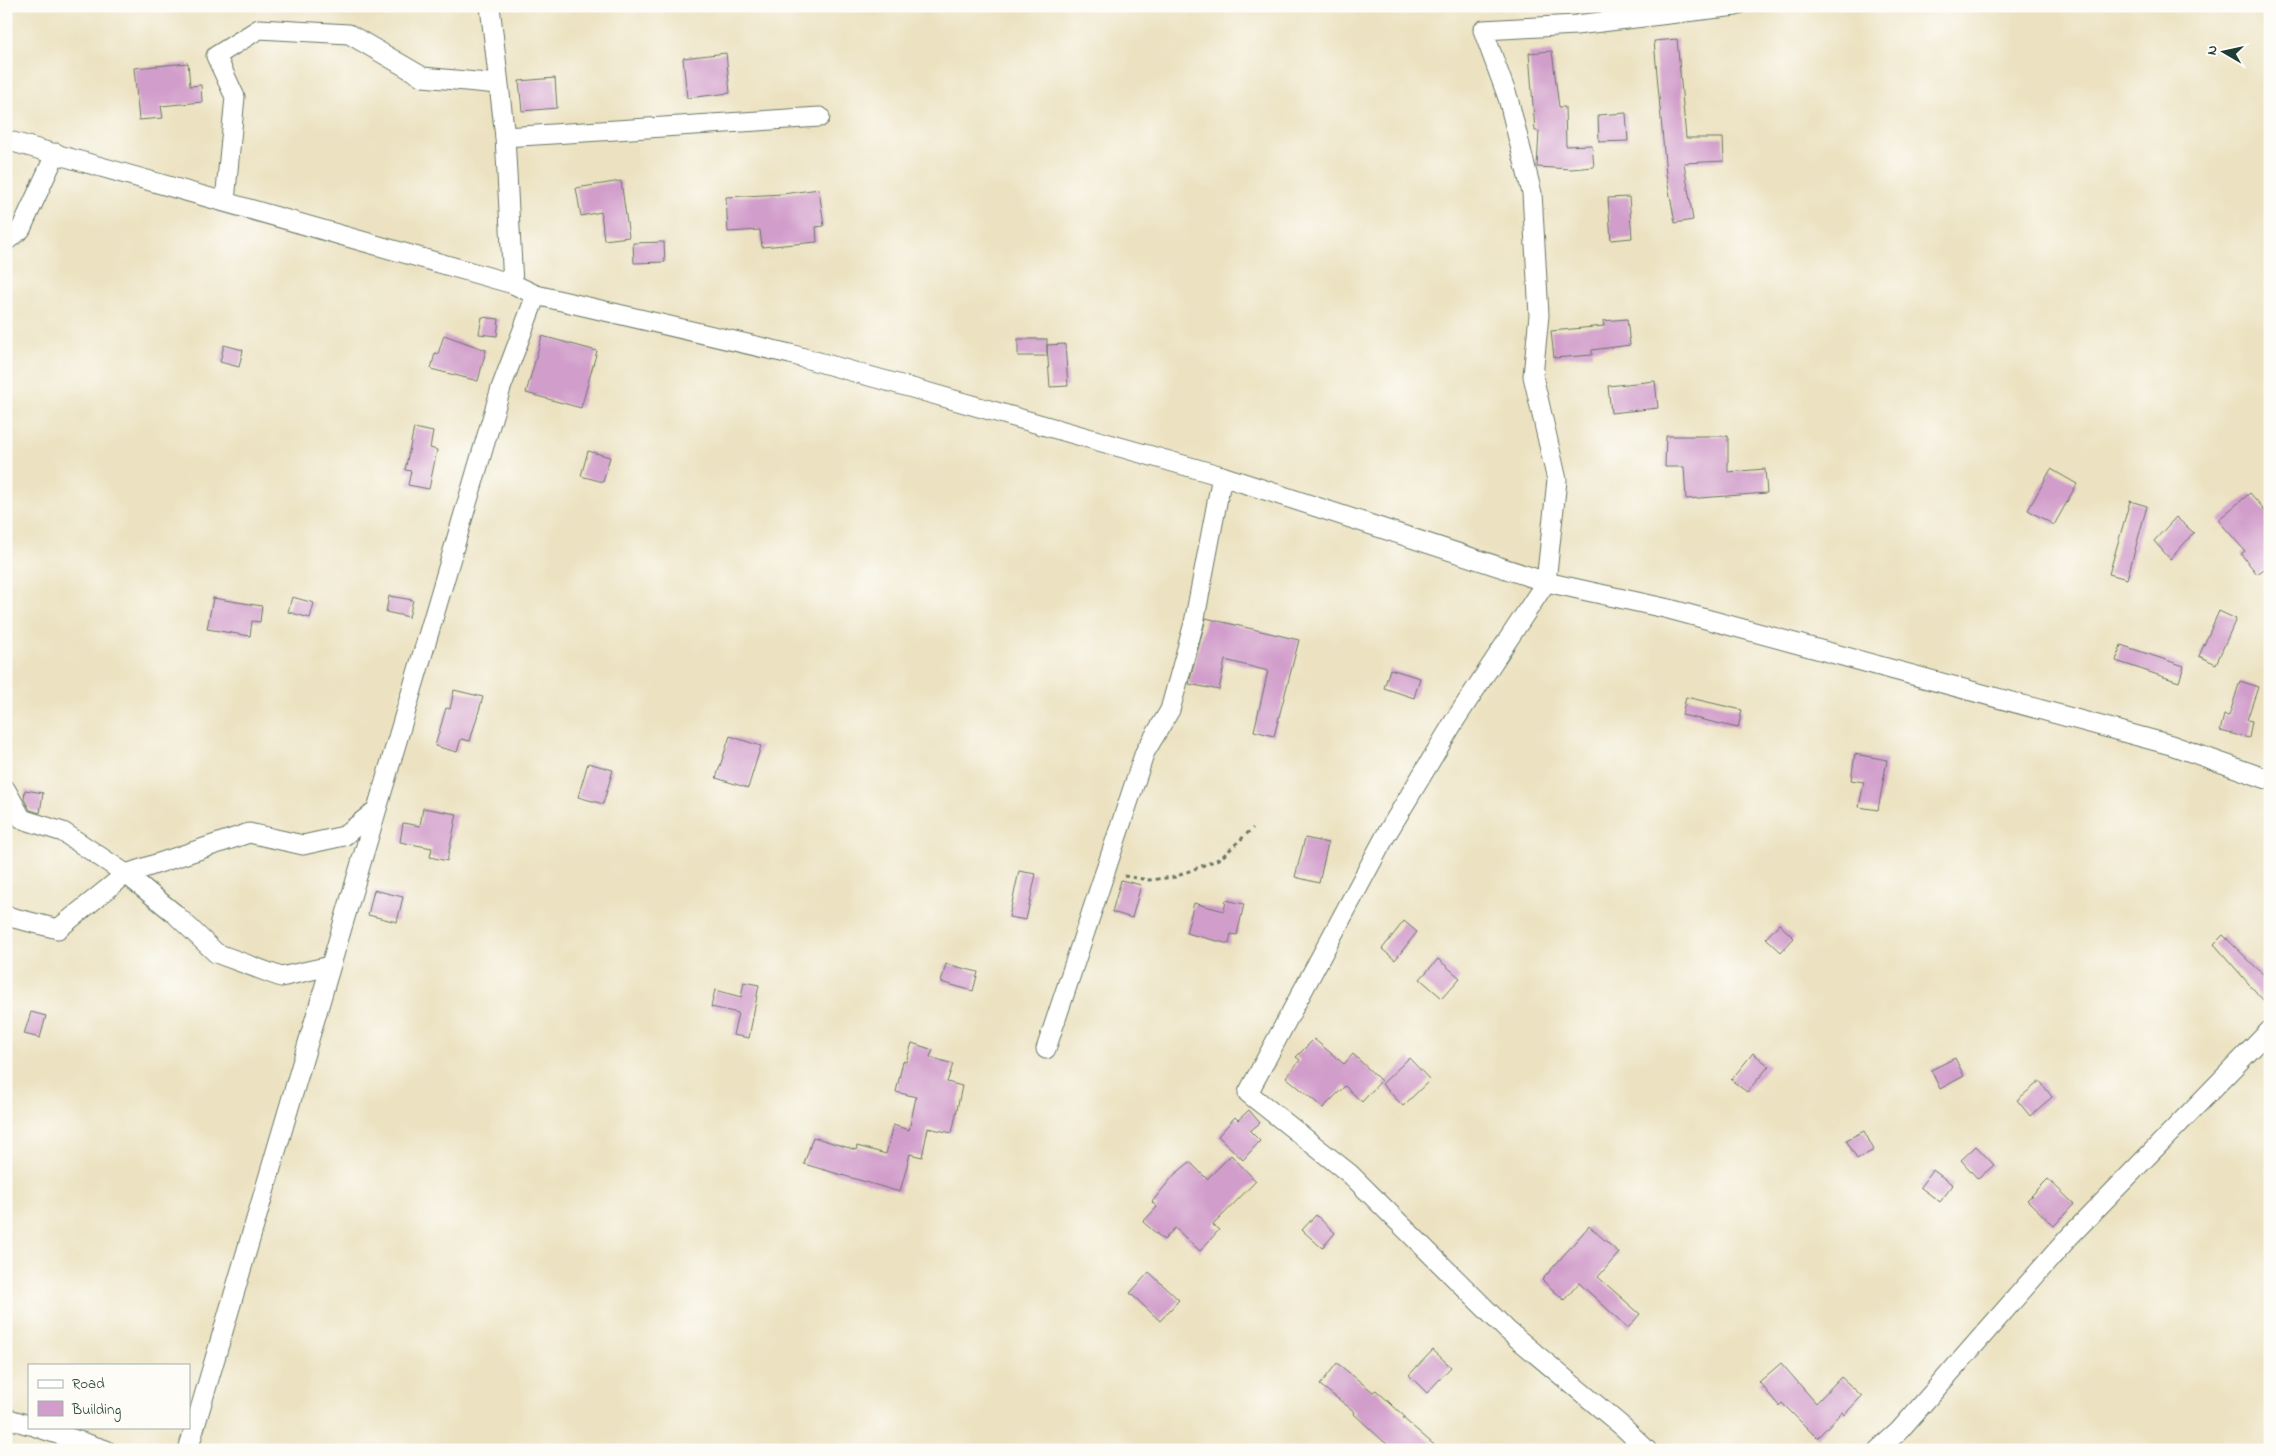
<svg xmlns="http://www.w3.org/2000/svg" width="2276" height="1456" font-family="'Indie Flower',sans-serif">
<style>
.building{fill:#d19dcb}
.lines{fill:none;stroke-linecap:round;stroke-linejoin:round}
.minor-casing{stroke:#677765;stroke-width:21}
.path{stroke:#677765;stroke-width:3;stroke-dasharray:4 4;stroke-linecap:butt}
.minor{stroke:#fff;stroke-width:19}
</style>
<rect width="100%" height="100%" fill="#fdfcf7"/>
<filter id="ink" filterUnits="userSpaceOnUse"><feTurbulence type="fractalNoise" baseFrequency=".02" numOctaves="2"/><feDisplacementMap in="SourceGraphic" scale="10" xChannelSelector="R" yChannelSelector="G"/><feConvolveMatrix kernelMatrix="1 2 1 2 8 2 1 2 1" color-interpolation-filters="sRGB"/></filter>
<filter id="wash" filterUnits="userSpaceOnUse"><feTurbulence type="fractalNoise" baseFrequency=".0096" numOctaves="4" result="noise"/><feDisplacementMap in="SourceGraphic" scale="20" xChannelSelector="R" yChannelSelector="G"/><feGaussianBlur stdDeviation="1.12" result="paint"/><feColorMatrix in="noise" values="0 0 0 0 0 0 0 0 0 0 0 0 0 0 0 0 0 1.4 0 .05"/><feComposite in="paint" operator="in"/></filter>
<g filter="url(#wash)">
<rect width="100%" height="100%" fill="#ece2c1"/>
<g id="blocks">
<g class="building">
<path d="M1677,39l9,99h37l1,23 -40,2 9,57 -18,3 -9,-49 -12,-133z"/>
<path d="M1552,51l7,56h6l1,39 26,-1 2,22 -23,2 -34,-2 2,-36h-4l-6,-78z"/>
<path d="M726,53l4,40 -43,5 -4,-40z"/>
<path d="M188,63l2,23 11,-1 1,17 -41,4 2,12 -24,2 -5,-52z"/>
<path d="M555,78l2,30 -35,3 -3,-30z"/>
<path d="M1626,113l2,28 -29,1 -1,-27z"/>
<path d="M621,181l8,56 -25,3 -3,-28 -20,4 -5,-28z"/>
<path d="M819,189l5,37 -8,1 1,15 -55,5 -2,-17 -32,2 -2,-35 57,-3z"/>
<path d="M1629,197l3,41 -21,2 -3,-42z"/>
<path d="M664,242l1,20 -31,1 -1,-20z"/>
<path d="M482,317l17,2 -2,17 -18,-2z"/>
<path d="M1627,319l3,26 -38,5v5l-38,3 -3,-27 53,-5 -1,-5z"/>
<path d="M444,335l42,15 -8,31 -47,-12 4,-16 3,1z"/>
<path d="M542,336l55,15 -16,57 -55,-15z"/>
<rect x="1018" y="339" width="29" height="17"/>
<path d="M1065,344l3,42 -18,1 -3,-42z"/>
<path d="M224,345l19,5 -4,17 -19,-5z"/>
<path d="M1655,381l3,27 -47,5 -3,-27z"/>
<path d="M414,428l19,4 -3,16 7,2 -8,39 -21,-4 3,-14 -6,-1z"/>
<path d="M1666,436h62v36l37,-3 2,24 -81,6 -2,-32h-19z"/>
<path d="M588,451l22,6 -7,25 -22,-6z"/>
<path d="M2051,469l26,15 -23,41 -26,-15z"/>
<path d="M2250,493l20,23v49l-13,9 -16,-20 4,-3 -27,-31z"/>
<path d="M2130,501l17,5 -20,73 -18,-5z"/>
<path d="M2176,517l18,16 -24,26 -16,-18z"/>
<path d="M389,596l24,4 -4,17 -23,-5z"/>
<path d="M292,597l22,6 -4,15 -22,-6z"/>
<path d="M213,598l49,8 -2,16 -8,-1 -2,15 -43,-7z"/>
<path d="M2219,611l17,8 -20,45 -17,-8z"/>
<path d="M1206,618l93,22 -25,96 -20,-5 14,-60 -43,-11 -6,30 -30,-6z"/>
<path d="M2121,645l63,21 -5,16 -63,-21z"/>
<path d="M1390,669l30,9 -6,20 -30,-10z"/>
<path d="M2240,681l18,6 -11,33 5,1 -3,17 -29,-7 4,-16 5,1z"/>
<path d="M454,690l29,7 -13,44 -9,-2 -4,13 -22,-6 11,-38 4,1z"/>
<path d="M1686,697l56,13 -4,18 -56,-13z"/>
<path d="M730,736l31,10 -13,42 -32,-10z"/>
<path d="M1855,754l32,6 -9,50 -19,-3 5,-25 -13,-2z"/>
<path d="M588,763l25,7 -10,34 -25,-7z"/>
<path d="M25,790l18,3 -3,20 -10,-3 -6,-11z"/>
<path d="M423,808l34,6 -10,47 -17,-4 2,-9 -32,-6 3,-19 17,3z"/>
<path d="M1305,838l23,5 -9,40 -24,-6z"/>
<path d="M1019,871l17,3 -10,46 -17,-3z"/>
<path d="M1121,880l20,5 -9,33 -20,-6z"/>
<path d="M374,890l29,7 -6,25 -29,-7z"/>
<path d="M1226,900l18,4 -7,31 -6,-1 -2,10 -43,-11 8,-30 30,8z"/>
<path d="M1404,921l13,11 -22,28 -13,-11z"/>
<path d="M1779,924l15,14 -13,14 -15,-14z"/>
<path d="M2223,935l47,46v27l-56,-64z"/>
<path d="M1438,959l22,19 -18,20 -22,-19z"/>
<path d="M946,964l32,8 -5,19 -32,-9z"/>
<path d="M744,982l15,3 -10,53 -16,-3 5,-22 -27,-6 4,-17 26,7z"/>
<path d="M31,1012l15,4 -6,22 -16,-4z"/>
<path d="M1314,1039l30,25 9,-10 28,27 -19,21 -17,-16 -22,22 -37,-31 14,-17 -4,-3z"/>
<path d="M912,1043l21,7 -3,7 23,7 -6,18 15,4 -10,47 -24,-5 -6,29 -12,-3 -10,38 -96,-28 9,-27 43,13 1,-4 29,8 7,-29 16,5 7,-33 -20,-5 7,-31 3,1z"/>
<path d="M1753,1053l16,13 -22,26 -16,-12z"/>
<path d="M1409,1058l21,22 -27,26 -21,-22z"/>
<path d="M1955,1058l9,18 -24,13 -9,-19z"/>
<path d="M2040,1081l12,16 -22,19 -13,-16z"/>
<path d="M1249,1110l11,13 -10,8 10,10 -17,19 -25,-24 17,-19 3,3z"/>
<path d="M1864,1131l10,19 -17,9 -11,-19z"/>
<path d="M1976,1146l18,19 -16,14 -17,-19z"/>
<path d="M1231,1155l25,26 -43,44 6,5 -19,21 -25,-23 -11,12 -21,-18 14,-15 -5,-5 22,-27 16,-13 17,17z"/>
<path d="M1933,1170l20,15 -13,17 -20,-15z"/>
<path d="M2048,1179l26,25 -20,22 -27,-26z"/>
<path d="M1316,1215l19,18 -13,15 -20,-18z"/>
<path d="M1589,1226l30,27 -21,24 42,37 -12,14 -49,-45 -15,17 -22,-20z"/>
<path d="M1149,1272l30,28 -19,21 -30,-28z"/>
<path d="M1433,1350l18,17 -24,26 -18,-18z"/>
<path d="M1337,1363l36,29 3,-2 29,27 -2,1 37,32h-45l-12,-9 -29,-27 1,-2 -35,-27z"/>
<path d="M1781,1363l35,40 25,-26 21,19 -18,19 -2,-3 -25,26 -35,-35 -3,3 -20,-24z"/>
</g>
</g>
</g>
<g filter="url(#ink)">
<use href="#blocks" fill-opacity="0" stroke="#677765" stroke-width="1"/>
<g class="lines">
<g class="minor-casing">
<g id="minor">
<path d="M490,6l15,131 8,147"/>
<path d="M505,137l315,-20"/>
<path d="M6,140l507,144 23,11 254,59 122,34 310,88 324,106 123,27 502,136 99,35"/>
<path d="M225,201l10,-104 -19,-41 43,-27 90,5 74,43 75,7"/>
<path d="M6,241l15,-12 35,-76"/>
<path d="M6,790l16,29 41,13 63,42 48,39 42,40 65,24 49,-11"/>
<path d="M6,916l52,13 68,-55 123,-41 54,12 41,-9 32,-26"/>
<path d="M1046,1049l99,-297 25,-42 24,-87 28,-147"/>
<path d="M6,1418l23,7"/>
<path d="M36,1427l70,23"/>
<path d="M188,1450l313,-1062 35,-93"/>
<path d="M1647,1450l-24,-23 -116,-97 -157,-156 -102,-81 138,-258 69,-115 91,-138 11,-102 -24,-104 6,-61 -7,-122 -24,-95 -25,-68 93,-5 160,-19"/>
<path d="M1878,1450l21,-19 170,-194 201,-207"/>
</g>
</g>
<path class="path" d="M1124,876l25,4 26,-3 46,-19 32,-30"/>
<use href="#minor" class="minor"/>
</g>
</g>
<rect width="2276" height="1456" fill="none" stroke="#fdfcf7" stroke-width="25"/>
<rect x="28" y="1364" width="162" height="65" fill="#fdfcf7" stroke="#a4b0a9"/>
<rect x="38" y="1380" width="25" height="8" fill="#ffffff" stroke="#a4b0a9"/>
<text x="72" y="1388" font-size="15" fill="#1f3d34">Road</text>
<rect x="38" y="1401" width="25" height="15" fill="#d19dcb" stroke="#a4b0a9"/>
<text x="72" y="1414" font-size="15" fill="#1f3d34">Building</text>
<g transform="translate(2224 52) rotate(279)" stroke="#fdfcf7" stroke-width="4" paint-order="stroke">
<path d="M0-4L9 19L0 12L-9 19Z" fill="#1f3d34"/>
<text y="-8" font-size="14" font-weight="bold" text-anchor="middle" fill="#1f3d34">N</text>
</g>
</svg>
